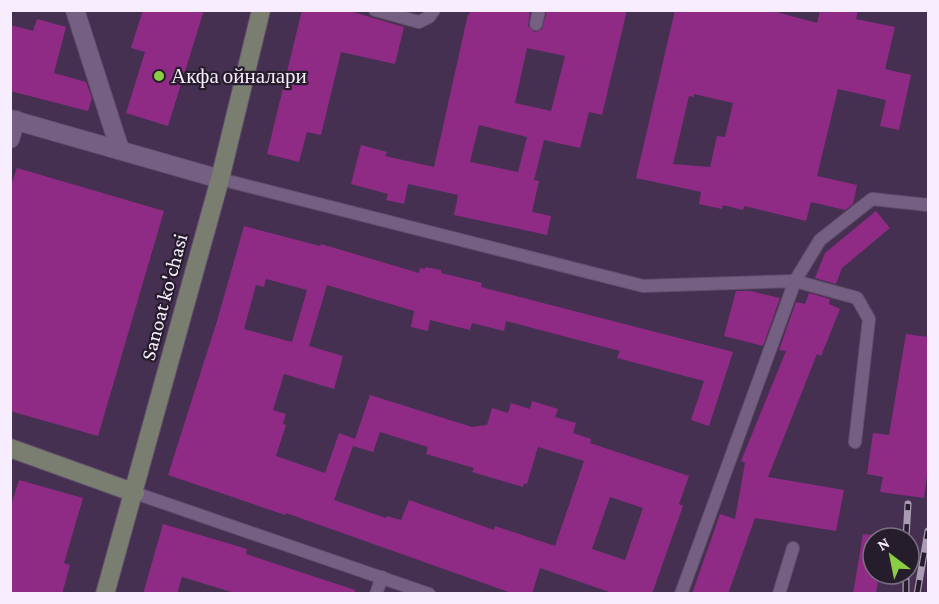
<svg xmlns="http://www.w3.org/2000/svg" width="939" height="604" font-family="'Crimson Pro',serif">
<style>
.building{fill:#8f2b85;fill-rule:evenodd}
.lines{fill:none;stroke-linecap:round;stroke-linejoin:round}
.lane-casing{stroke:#604f6a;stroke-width:14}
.street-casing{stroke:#604f6a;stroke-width:20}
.secondary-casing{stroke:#604f6a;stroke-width:20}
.lane{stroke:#755f83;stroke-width:12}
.street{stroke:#755f83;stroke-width:18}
.secondary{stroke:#7a7e71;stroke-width:18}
.rail-casing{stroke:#ab9cb4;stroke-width:7}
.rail{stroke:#261d2c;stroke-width:4.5;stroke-dasharray:14;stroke-linecap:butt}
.poi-dot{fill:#8bce46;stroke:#261d2c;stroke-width:2}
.labels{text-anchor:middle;stroke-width:4.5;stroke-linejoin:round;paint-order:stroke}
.poi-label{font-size:21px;fill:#f7edfe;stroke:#261d2c;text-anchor:start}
.street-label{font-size:21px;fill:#f7edfe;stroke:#261d2c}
</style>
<rect width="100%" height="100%" fill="#453051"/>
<g class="building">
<path d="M143,10h61l-36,116 -42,-13 19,-61 -14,-4z"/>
<path d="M302,10h44l58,17 -9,37 -54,-12 -20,83 -14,-3 -8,30 -32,-8z"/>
<path d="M470,10h60l-2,16 7,6 7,-3 5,-19h80l-25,105 -13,-3 -9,36 -36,-8 -10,40 5,1 -7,31 19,4 -4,19 -93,-20 4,-20 -50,-11 -4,20 -18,-4 2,-6 -37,-10 10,-39 26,7 -2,4 49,11 34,-153 1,1zM527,48l38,8 -14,55 -36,-8zM479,125l48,12 -9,35 -48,-10z"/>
<path d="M675,10h94l48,13 3,-13h38l-2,9 39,8 -10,42 26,6 -12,55 -19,-4 6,-26 -48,-11 -21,87 40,9 -4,19 -8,6 -34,-8 -5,19 -62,-15 -1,4 -20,-5 -1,4 -23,-5 2,-12 -65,-14zM694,94l39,9 -8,34 -8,-1 -7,31 -37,-3 16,-68 5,1z"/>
<path d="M37,19l29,8 -12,46 32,9 6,16 -4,13 -78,-20v-66l23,6z"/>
<path d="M17,168l147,43 -66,225 -88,-25v-223z"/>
<path d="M876,211l14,17 -48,40 -6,16 -21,-6 10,-25z"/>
<path d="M244,226l76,20 1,-2 98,29 1,-5 5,1v-2l16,3v3l41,10 -1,4 252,65 -24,74 -18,-6 13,-39 -87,-23 3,-7 -114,-30 -2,10 -32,-8 -2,7 -40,-10 -2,11 -17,-4 3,-16 -87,-26 -18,61 34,10 -9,33 -50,-15 -11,36 13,4 -3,10 3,1 -10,31 49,17 14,-40 16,6 15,-44 102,32 15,-2 5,-17 16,5 3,-10 19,6 2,-8 26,8 -3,8 21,6 -3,10 18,6 -1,4 99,33 -10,28 4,2 -31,88h-37l-75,-26 -8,26h-18l-228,-81 -1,2 -117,-40 49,-154zM266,279l41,11 -15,52 -48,-13 12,-44 8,2zM380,432l48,15 -2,7 48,14 -2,4 51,15 1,-4 3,1 11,-37 46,14 -29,85 -60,-20 -1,4 -85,-30 -8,20 -14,-4 -1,2 -52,-18 19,-54 20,6zM610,497l33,11 -18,52 -33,-11z"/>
<path d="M736,291h15l29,7 -17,48 -39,-10z"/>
<path d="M809,293l21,6 -1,5 11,5 -19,47 -4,-2 -49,123 76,13 -8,41 -81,-13 -27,76h-36l28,-80 15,5 10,-56 -4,-2 45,-110 -7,-1 17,-48 9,2z"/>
<path d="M906,334l22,3v131l-4,30 -44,-6 3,-15 -16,-3 6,-41 16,2z"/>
<path d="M19,480l64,18 -19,65 6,2 -8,29h-52v-86z"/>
<path d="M163,524l84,25 -1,5 109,36v4h-117l-56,-17 -5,17h-34z"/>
<path d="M863,534l10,1v39h6l-3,20h-23z"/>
</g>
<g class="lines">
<g class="lane-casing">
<g id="lane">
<path d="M375,10l44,12 10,-5 5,-7"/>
<path d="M536,24l3,-14"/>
<path d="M220,179l423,107 152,-5 -114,313"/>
<path d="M855,442l14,-123 -12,-21 -62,-17 25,-41 52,-41 56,6"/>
<path d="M135,493l294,101"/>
<path d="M376,594l6,-17"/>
<path d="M779,594l14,-46"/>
</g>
</g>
<g class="street-casing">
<g id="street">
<path d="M75,10l45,140"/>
<path d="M10,119l210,60"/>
<path d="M10,139l6,-19"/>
</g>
</g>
<g class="secondary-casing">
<g id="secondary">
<path d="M10,448l125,45"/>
<path d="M105,594l115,-415 41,-169"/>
</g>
</g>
<use href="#lane" class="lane"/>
<use href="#street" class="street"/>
<use href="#secondary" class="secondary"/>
<g class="rail-casing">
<g id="rail">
<path d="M906,538l2,-34"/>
<path d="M906,594v-20"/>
<path d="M917,594l11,-63"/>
</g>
</g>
<use href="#rail" class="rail"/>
</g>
<circle class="poi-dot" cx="159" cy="76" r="6"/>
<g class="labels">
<g class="poi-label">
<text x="171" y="83">Акфа ойналари</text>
</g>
<g class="street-label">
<text transform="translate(164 297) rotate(-75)" y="7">Sanoat ko'chasi</text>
</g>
</g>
<rect width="939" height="604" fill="none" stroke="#f7edfe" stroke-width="24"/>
<g transform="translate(891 556) rotate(328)"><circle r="28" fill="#261d2c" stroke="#7a7080" stroke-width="1.5"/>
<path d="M0-4.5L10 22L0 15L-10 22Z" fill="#8bce46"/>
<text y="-9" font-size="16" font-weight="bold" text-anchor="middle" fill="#f7edfe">N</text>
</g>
</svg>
